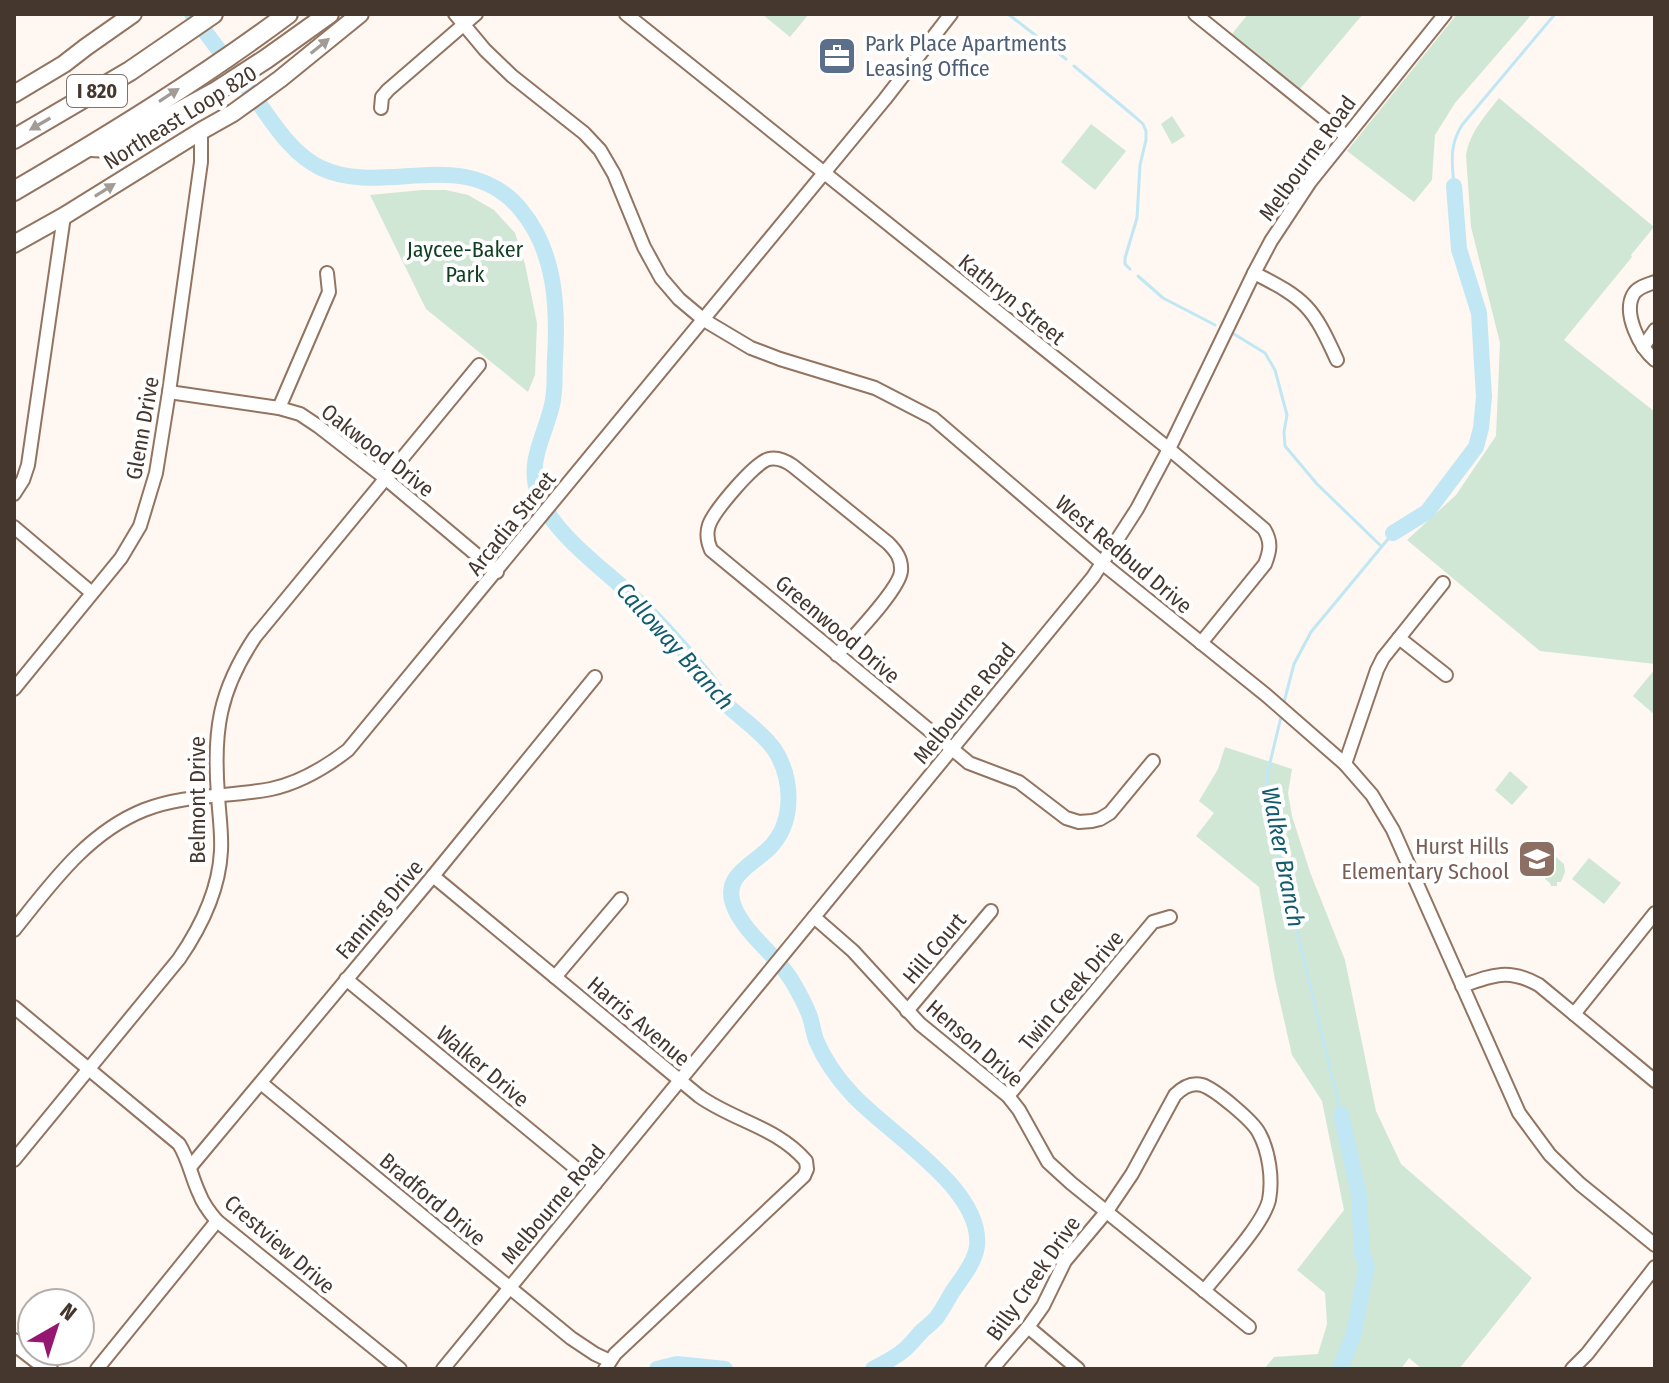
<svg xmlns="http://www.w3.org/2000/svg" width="1669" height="1383" font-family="'Fira Sans Condensed',sans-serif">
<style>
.green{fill:#d1e7d5}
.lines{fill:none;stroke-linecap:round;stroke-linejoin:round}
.stream{stroke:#c0e7f3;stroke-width:3}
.river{stroke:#c0e7f3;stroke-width:16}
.minor-casing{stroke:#937460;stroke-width:16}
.major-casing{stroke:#937460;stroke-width:20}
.highway-casing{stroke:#937460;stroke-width:22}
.minor{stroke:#fff;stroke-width:12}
.major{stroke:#fff;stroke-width:16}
.highway{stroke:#fff;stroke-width:18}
.oneway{fill:#a29b96}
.labels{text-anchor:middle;stroke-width:8;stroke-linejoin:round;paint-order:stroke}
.shield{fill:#fff;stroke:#7d736d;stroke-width:2}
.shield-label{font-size:20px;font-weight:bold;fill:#45372e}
.service-label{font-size:22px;fill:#4e5e75;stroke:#fff;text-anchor:start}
.street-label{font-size:22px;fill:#45372e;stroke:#fff}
.park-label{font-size:22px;fill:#0f3e20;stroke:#fff}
.education-label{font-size:22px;fill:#785e54;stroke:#fff;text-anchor:end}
.water-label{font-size:24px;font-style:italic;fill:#125b6e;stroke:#fff}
</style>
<rect width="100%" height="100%" fill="#fef7f2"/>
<g class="green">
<path d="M762,14h47l-19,23z"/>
<path d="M1248,14h115l-64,76 -67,-56z"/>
<path d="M1457,14h75l-77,89 -20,32 -3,45 -18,22 -67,-51z"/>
<path d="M1499,98l155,129 -23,28 1,2 -68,83 91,72v252l-115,-13 -133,-111 49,-45 40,-59 4,-93 -29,-116 -5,-72c4,-23 19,-39 33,-57z"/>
<path d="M1172,116l13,20 -13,8 -11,-20z"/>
<path d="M1091,124l35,27 -31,39 -34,-28z"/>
<path d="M422,190h24l22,5 26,15 21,23 10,31 12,59 -2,52 -7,17 -102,-83 -56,-114z"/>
<path d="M1655,669v46l-22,-19z"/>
<path d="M1225,747l67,22 -4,24 4,23 18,56 35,88 31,151 25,53 131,114 -73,91h-37l-13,-11 -8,11h-137l10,-12 44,-3 9,-30 -2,-31 -28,-23 47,-60 -22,-109 -30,-46 -17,-75 -16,-93 -63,-51 18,-23 -15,-12 19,-32z"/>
<path d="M1510,771l18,16 -16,18 -17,-15z"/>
<path d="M1551,857h5l8,7 1,8 -4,10h-4v4h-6l-1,-3 -5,-4 -1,-14z"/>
<path d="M1589,858l32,25 -17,21 -32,-25z"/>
</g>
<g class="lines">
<g class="stream">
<path d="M1008,14l58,45"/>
<path d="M1074,66l60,50 9,8 3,7v9l-6,25 -3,53 -12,40v6l5,5"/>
<path d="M1454,186c-2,-24 -5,-40 8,-61l93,-111"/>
<path d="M1138,276l25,22 52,27"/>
<path d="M1234,334l31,19 10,17 12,45 -3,17 1,14 32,38 63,61"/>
<path d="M1283,706l11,-42 17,-32 82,-99"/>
<path d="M1282,713l-15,62 1,35 73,304"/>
</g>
<g class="river">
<path d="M192,14c20,27 40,54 61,81 19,26 38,59 68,73 64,30 145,-25 200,42 35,42 37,98 34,149 -1,16 1,30 -3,46 -7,31 -25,56 -14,88 13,39 63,74 92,101 25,24 48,49 69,75 10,11 18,25 28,36 16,15 34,26 47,44 18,27 21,69 -1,95 -17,21 -54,30 -38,65 13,28 41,45 57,72 6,10 12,21 17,33 3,8 4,17 7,26 8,19 22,39 36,54 34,38 131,94 125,152 -2,17 -17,34 -26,48 -4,7 -9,16 -14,23 -4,5 -9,9 -14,13 -6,6 -12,14 -19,20 -9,8 -20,13 -31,19"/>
<path d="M1393,533l34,-21 49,-65 5,-19 3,-31 -5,-84 -20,-64 -5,-63"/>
<path d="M657,1369l20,-5 48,5"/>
<path d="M1340,1369l14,-36 13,-68 -5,-11 -3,-59 -18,-81"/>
</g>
<g class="minor-casing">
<g id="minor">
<path d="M455,14l30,36 27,26 72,57 16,17 14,24 30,73 17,31 18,21 25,21 47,28 29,11 95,29 58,30 169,145 164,132 79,69 27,31 21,35 126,283 31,42 30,29 75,61"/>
<path d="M626,14l543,435 95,80c8,13 6,22 1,35l-64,79"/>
<path d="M1195,14l151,122"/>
<path d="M381,108l1,-11 6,-7 88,-76"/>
<path d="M1254,273c52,26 59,34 83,87"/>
<path d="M1655,282c-8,3 -18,5 -22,13 -10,19 7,53 22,65"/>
<path d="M1643,347l12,-17"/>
<path d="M169,392l110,16 21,6 18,12 67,52 112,94"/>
<path d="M279,408l50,-116 -2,-19"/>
<path d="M14,494l9,-14 5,-15 36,-249"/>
<path d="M14,527l78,66"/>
<path d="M1399,638l47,37"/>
<path d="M837,655c14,-16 63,-66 64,-84 1,-12 -5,-20 -13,-28l-95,-77c-7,-5 -15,-9 -24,-7 -14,3 -55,52 -60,66 -3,9 -2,16 2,25l258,213 50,19 47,36 13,4 13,-1 8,-2 10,-6 43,-52"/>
<path d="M14,689l107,-131 19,-32 16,-53 13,-81 32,-230v-31"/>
<path d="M1345,764l32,-94 6,-12 60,-75"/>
<path d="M433,876l266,220c35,25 78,31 107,65l1,8 -3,7 -189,178 -10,15"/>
<path d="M814,917l39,34 67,73 88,72 11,14 29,52 23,21 178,144"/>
<path d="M14,930c37,-46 73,-97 130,-120 40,-16 86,-13 127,-21 28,-6 55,-22 77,-39l537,-651 66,-85"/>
<path d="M555,977l66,-78"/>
<path d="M346,979l249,205"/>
<path d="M1462,986c30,-11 47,-18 77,-1l116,96"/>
<path d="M14,1007l165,137c10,16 12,32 20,49 4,11 11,20 18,28l183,148"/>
<path d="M907,1011l84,-100"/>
<path d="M1574,1014l81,-101"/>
<path d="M261,1083l310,255 24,16 15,7"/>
<path d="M1008,1096l145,-174 17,-5"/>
<path d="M14,1160l165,-201c22,-32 40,-68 42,-108 1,-19 -2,-37 -3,-56 -5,-64 1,-104 37,-158l224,-272"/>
<path d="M191,1166l242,-290 162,-199"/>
<path d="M1028,1327l50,42"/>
<path d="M97,1369l120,-148"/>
<path d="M443,1369l650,-792 44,-68 32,-60 85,-176 17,-32 39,-59 135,-168"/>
<path d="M992,1369l36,-42 15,-21 22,-45 42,-50 25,-37 43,-79c7,-7 16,-13 27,-10 13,4 51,36 57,48 10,18 14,46 10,67 -6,25 -48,69 -65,91"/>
<path d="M1572,1369l15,-15 68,-87"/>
</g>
</g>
<g class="major-casing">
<g id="major">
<path d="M14,94l50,-30 22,-17 47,-33"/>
<path d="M14,244l50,-28 137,-85 32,-18 47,-34 80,-65"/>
<path d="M14,1342l35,27"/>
</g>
</g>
<g class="highway-casing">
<g id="highway">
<path d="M14,139l116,-68 83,-57"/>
<path d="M90,147l22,1 103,-56 51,-33 63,-45"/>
<path d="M14,191c94,-55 187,-112 274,-177"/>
</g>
</g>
<use href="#minor" class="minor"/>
<use href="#major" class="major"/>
<use href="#highway" class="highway"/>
</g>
<defs><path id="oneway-solid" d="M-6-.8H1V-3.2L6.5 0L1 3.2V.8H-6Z" transform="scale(2)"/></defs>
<g class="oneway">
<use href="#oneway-solid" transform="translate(320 46) rotate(-39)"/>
<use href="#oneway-solid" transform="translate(169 95) rotate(-33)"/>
<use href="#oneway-solid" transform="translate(40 124) rotate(150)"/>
<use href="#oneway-solid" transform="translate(105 190) rotate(-32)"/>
</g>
<defs>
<g id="office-square" transform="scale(2)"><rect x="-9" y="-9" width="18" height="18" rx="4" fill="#5c6f8a" stroke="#fff"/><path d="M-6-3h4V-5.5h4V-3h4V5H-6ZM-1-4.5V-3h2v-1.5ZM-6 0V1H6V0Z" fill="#fff"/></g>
<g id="school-square" transform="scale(2)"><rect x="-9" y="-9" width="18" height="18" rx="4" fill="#8d6e63" stroke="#fff"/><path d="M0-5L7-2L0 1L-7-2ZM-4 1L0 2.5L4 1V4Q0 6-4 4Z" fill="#fff"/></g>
</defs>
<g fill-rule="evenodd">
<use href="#office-square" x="837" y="56"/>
<use href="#school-square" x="1537" y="859"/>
</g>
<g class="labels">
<rect class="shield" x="67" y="75" width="60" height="32" rx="6"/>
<g class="shield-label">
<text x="97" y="98">I 820</text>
</g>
<g class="service-label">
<text x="865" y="51">Park Place Apartments<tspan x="865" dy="25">Leasing Office</tspan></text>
</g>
<g class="street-label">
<text transform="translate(180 117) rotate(-32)" y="8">Northeast Loop 820</text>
<text transform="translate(1307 158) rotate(-54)" y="8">Melbourne Road</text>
<text transform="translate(1012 299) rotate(39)" y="8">Kathryn Street</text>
<text transform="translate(142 428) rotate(-80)" y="8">Glenn Drive</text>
<text transform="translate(378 450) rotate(38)" y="8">Oakwood Drive</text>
<text transform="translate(511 523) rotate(-51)" y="8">Arcadia Street</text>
<text transform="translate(1124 554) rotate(40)" y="8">West Redbud Drive</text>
<text transform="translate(838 629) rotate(40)" y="8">Greenwood Drive</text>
<text transform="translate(964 703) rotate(-51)" y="8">Melbourne Road</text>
<text transform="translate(197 800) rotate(-90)" y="8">Belmont Drive</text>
<text transform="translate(379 909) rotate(-50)" y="8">Fanning Drive</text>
<text transform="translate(934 948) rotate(-50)" y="8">Hill Court</text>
<text transform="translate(1071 990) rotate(-50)" y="8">Twin Creek Drive</text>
<text transform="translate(639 1021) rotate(40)" y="8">Harris Avenue</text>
<text transform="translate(975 1043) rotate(41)" y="8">Henson Drive</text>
<text transform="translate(483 1066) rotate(40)" y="8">Walker Drive</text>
<text transform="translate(433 1199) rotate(40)" y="8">Bradford Drive</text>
<text transform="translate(553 1204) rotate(-50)" y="8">Melbourne Road</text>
<text transform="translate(280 1244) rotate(41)" y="8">Crestview Drive</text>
<text transform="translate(1033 1278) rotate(-55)" y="8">Billy Creek Drive</text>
</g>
<g class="park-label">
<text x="465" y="257">Jaycee-Baker<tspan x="465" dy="25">Park</tspan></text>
</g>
<g class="education-label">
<text x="1509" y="854">Hurst Hills<tspan x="1509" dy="25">Elementary School</tspan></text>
</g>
<g class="water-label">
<text transform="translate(675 646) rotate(48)" y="8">Calloway Branch</text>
<text transform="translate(1283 857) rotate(79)" y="8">Walker Branch</text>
</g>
</g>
<rect width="1669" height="1383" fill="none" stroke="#45372e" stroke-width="32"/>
<g transform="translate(56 1327) rotate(39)"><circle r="38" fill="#ffffff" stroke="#b5afab" stroke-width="2"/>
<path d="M0-6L14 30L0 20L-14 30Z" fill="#951771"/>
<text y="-12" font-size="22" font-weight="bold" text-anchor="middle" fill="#45372e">N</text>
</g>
</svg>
